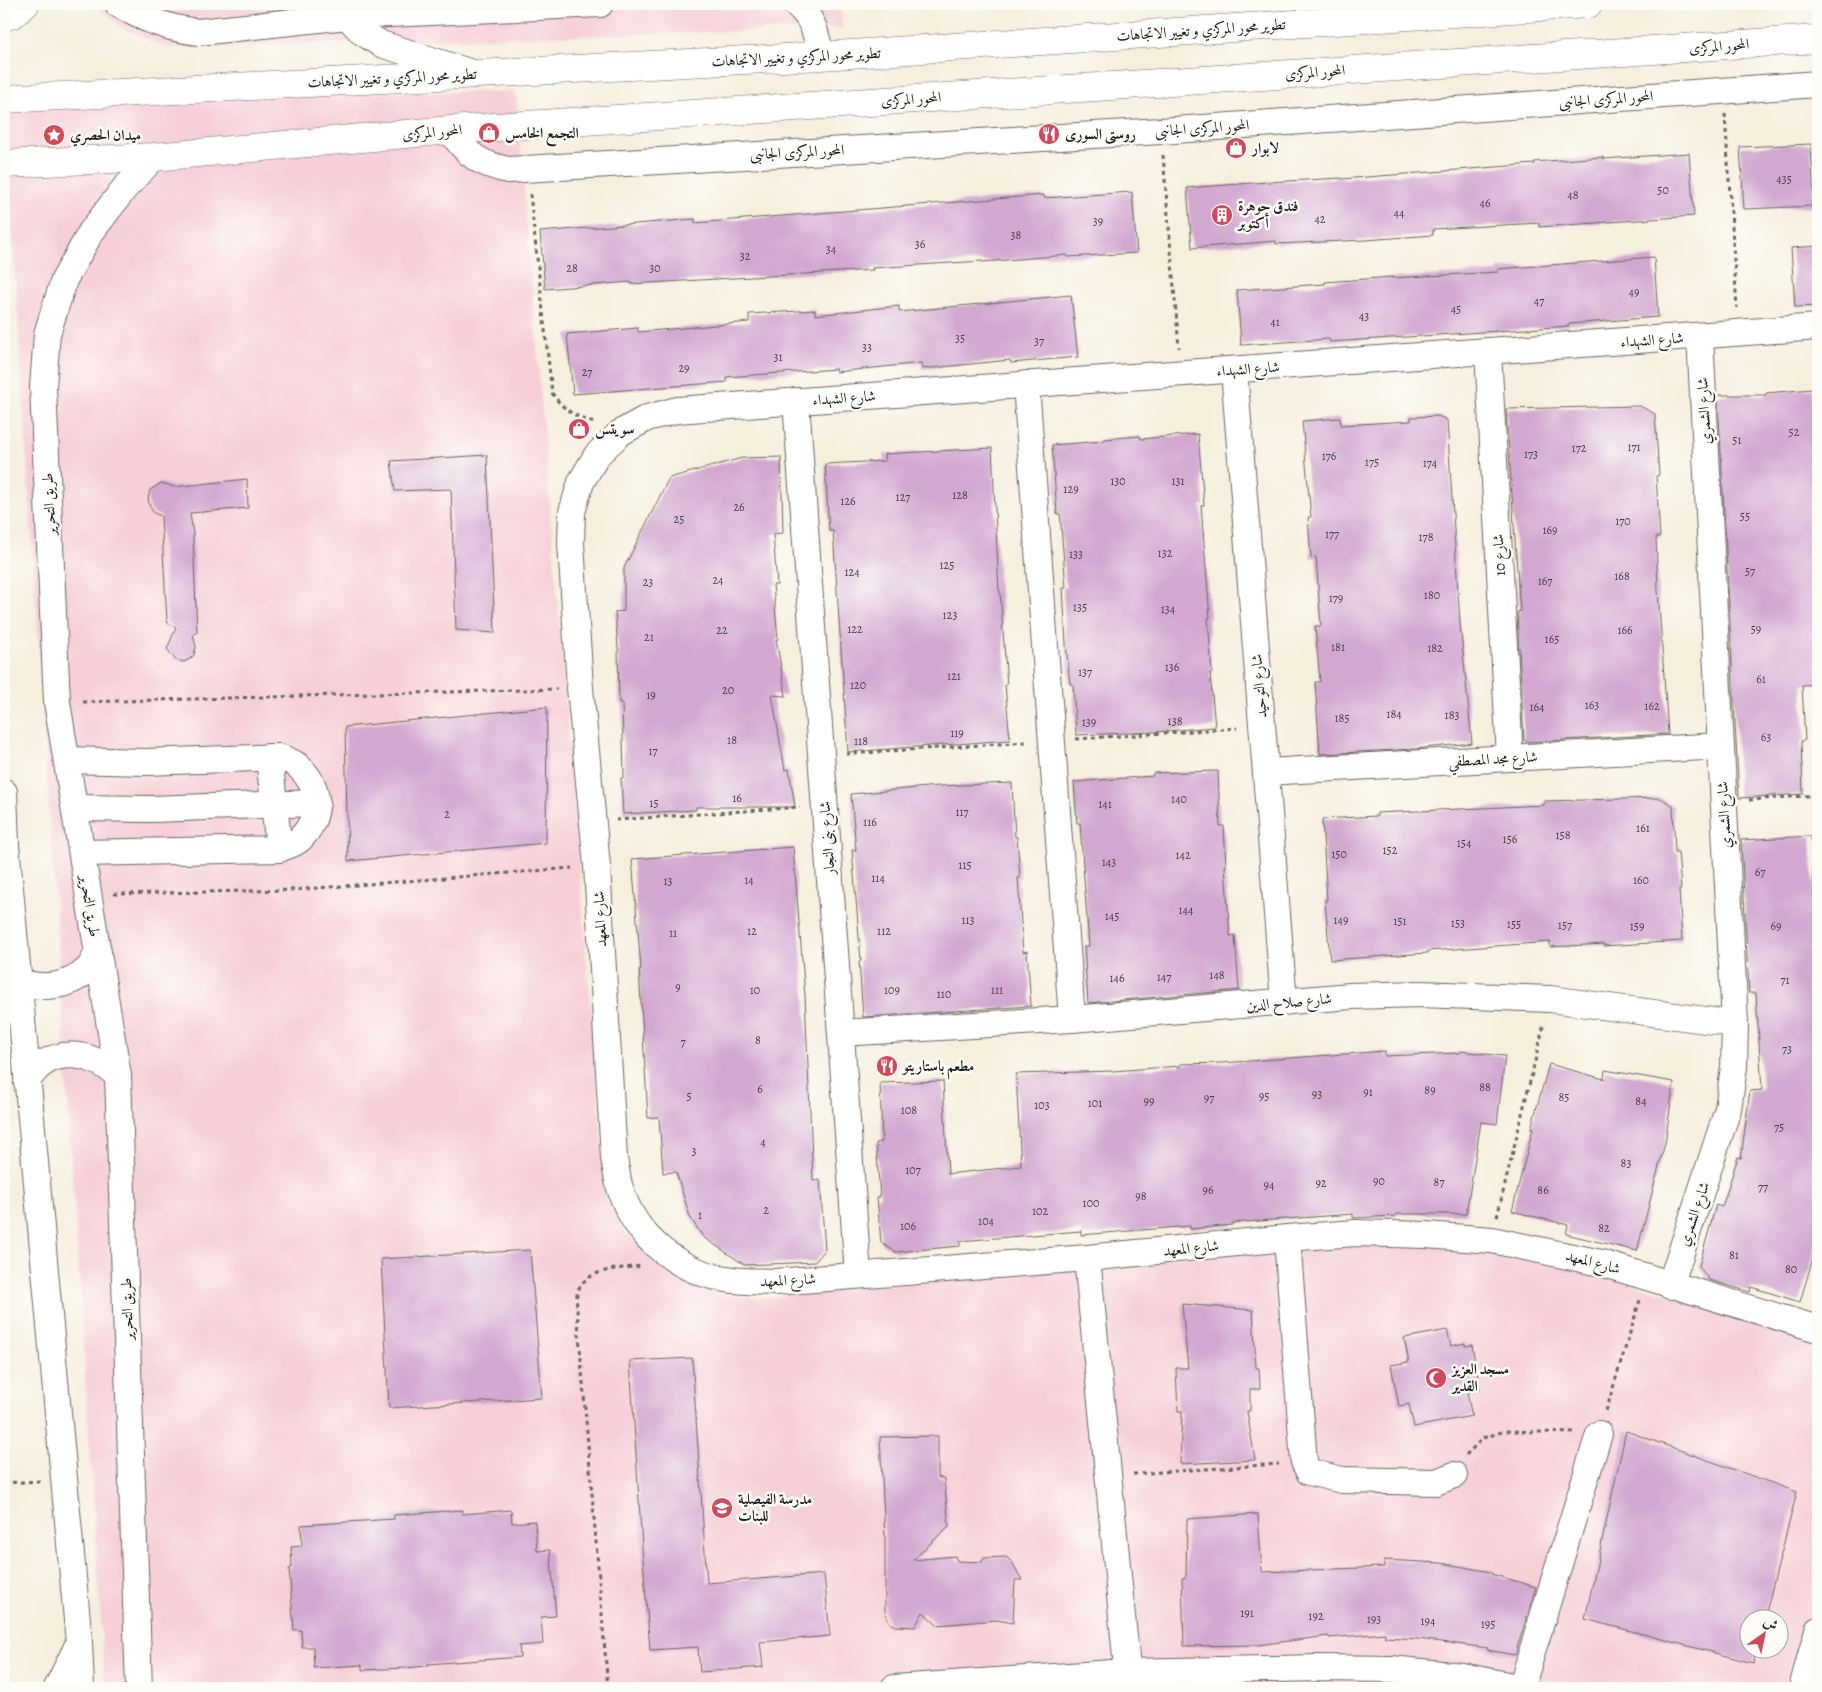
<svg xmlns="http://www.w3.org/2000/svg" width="1822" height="1692" font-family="Alegreya,Amiri,serif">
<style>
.built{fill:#f6cfd7;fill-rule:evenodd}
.building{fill:#d2a8d0}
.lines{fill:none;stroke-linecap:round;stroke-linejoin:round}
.minor-casing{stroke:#686660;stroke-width:28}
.major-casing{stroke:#686660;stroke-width:29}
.path{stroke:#686660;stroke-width:3;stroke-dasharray:4 4;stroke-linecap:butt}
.minor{stroke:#fff;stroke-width:26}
.major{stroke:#fff;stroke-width:28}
.labels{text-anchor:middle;stroke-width:5;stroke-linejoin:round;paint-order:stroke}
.number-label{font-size:12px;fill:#4a3f49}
.street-label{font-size:15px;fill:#1c1c1c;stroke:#fdfcf7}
.poi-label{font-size:15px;font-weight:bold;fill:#1c1c1c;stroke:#fdfcf7;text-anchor:start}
</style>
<rect width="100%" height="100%" fill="#fdfcf7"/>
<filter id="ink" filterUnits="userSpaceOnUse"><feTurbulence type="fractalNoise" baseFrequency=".02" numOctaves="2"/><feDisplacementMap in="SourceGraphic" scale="10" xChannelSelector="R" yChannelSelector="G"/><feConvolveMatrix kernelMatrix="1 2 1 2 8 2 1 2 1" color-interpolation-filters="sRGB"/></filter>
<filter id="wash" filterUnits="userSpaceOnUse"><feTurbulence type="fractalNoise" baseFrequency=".0096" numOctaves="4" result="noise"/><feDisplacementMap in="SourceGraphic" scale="20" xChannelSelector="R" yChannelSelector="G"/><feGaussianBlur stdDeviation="1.12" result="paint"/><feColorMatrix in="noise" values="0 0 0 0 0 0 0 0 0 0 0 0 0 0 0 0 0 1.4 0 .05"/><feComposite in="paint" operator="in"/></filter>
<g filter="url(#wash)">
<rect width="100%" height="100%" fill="#f6efde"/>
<g class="built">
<path d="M95,4h746l1,24 -674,20 -46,-20z"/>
<path d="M516,91l90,1105 17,34 48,45 48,20 41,3 608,-60 125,9 325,87v354h-1713l-101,-1590zM1750,1620h30v30h-30z"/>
</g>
<g id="blocks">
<g class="building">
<path d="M1811,144l3,62 -70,3 -4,-62z"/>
<path d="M1689,153l5,63 -155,11v-4l-106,6v6l-67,5 -90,4v-3l-84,7 -5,-60 65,-5 89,-5v1l194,-15 -1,-2 69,-5v2z"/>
<path d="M1132,192l5,61 -69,4 -1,-2 -85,7v-1l-110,7 1,2 -242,14v-2l-86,7 -5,-57 155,-13v4l349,-28v3z"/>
<path d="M1818,246v60l-23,1 -4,-59z"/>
<path d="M1654,257l4,60 -89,7v2l-86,6 -153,10 -1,-3 -88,6 -4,-55 88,-6v-2l67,-5v1l106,-6v-3z"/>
<path d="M1071,295l7,62 -67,6 -1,-3 -88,9 -1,-6 -85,9v-3l-110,8 1,5 -154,12 -6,-60 71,-6v4l111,-10v-8l66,-4v5l84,-9v6z"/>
<path d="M1812,389l6,78v217l-16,1 3,55 -4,1 2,53 -64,4 -21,-403h48v-2z"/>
<path d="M1640,406l15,8 4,61 -3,1 4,61h-4l2,53 10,144 -141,8 -3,-2 -7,-128h3l-14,-203z"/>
<path d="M1438,416l9,4 13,203 12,120 -58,6 -94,5 -5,-72h5l-5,-56h6l-5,-69 -5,1 -3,-41h3l-9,-96 38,-3 1,7 70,-4v-4z"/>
<path d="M1198,434l6,71h-3l9,113h-2l4,55h-2l5,54 -61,5 -78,3 -3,-51h-3l-4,-40 -3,-56h3l-6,-74h-3l-5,-69 52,-4v-2l36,-3 1,3z"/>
<path d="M992,448l7,143h1l7,94h-2l5,55 -162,12 -15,-221h-4l-4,-67 60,-3 -1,-7z"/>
<path d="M487,455l8,178 -39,-3 -5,-141 -56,2 -4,-30z"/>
<path d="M781,457l2,76 -10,1 4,51h-4l5,54h-2l10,57 -14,-1 13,75 4,-1 6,38h-99v3l-73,4 -2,-36 3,-1 -2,-74h-3l-1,-55 -3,-36 9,-1v-43l45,-90 73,-20z"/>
<path d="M247,479l1,29 -58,5 3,21 4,99 -4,1 3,13 -2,8 -4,4 -6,3 -8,-2 -9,-11 9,-21 -9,-6 -6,-106 -7,-3 -4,-6 -2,-8 2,-9 11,-7 8,2 4,2z"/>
<path d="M547,707l-1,136 -198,18 -3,-134z"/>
<path d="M1218,771l2,55h4l2,40h-1l5,70 5,-1 4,55 -151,13 -4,-57h5l-9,-123h-3l-3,-41 79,-6v-3z"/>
<path d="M1012,783l3,54h2l3,41h-2l5,74 4,-1 4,55 -168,11 -4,-56h2l-9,-111h4l-5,-56 87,-8z"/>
<path d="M1661,798l12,8 2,46h3l3,37h-2l3,52 -78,5v-2l-54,3v-5l-122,9v2l-98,7 -5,-60h2l-5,-81 55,-3v-3l167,-8v-4z"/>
<path d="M1811,836l6,113h1v292l-18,61 -49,-15 -1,5 -41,-12 -10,-14 17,-61 6,2 16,-50 3,1 9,-67 12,-1 -6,-97h-7l-8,-153z"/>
<path d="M793,847l12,149 8,185 7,-1 5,70 -10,12 -70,3 -42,-28 -13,-20 -14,-45 -13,1 -4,-56 -11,1 -9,-149h2l-9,-110z"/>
<path d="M1385,1051v5l75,-3v-2l45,5 -8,68 -16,-2 -15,92h-70v2l-43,2v-4l-121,9v2l-42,4v-3l-109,9v-4l-121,10v5l-64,6 -15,-9 -4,-46h3l-4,-54 6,-1 -2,-59 63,-2 5,93 73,-8 -5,-92 97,-3 67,-5v-2l42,-1z"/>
<path d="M1549,1064l55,15 1,-9 69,12 -9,61 -28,108 -71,-17 2,-9 -56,-14 21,-83h-2z"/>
<path d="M530,1250l12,148 -153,10 -8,-149z"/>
<path d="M1182,1304l71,6 3,58h3l1,21h-10v22h-3l8,49 -75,4 2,-53h-4l-2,-43h12z"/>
<path d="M1447,1330l4,16 14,-3v3l7,-1 8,45 -13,3 5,23 -58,11 -5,-23 -10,2 -8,-41 18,-3 -5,-24z"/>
<path d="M692,1358l15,225 117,-9 6,62 -70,6 3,25 -63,5 -2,-25 -48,3 -8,-103 -12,-186z"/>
<path d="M1626,1431l171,61 -33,128h-14v30h7l-4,13 -168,-44z"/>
<path d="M938,1436v41l6,2 5,47 -36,34 42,-4 2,5 25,1 2,-4 22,-1 6,5 10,18h-7l-2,43 -16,-3 -60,5 -14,-13 -8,15 -19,-1 -6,-3 -3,-5 -2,-8v-72l-5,-101z"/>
<path d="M462,1510l1,4 48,-4 1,13 23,-2 2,30 13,-1 6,66 -15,1 2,27 -24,2 1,11 -92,7v2l-24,2 -42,2v-5l-48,3 -1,-21h-11l-1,-17h-7l-5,-61 3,-2 -1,-20 11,-1 -1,-21 93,-6v-4z"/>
<path d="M1258,1514l4,58 122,-5v-7l57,3 50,9v2l45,13 -21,68 -28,-5 1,-2 -70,-9 -33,-2v-4l-56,5v-2l-72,9 -73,1 -2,-68 4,-1 1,-58z"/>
</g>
</g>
</g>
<g filter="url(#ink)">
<use href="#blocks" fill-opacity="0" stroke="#686660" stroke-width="1"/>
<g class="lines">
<g class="minor-casing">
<g id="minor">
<path d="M118,4c26,16 51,25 81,28l148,-16 253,-12"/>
<path d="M796,4c18,15 20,30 25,52"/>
<path d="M347,16l15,16 19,12 91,29"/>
<path d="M450,130c17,25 29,34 58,40l653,-39 657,-47"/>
<path d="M1818,327l-1141,83 -30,8 -27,15 -23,22 -16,27 -9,30 -1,31 9,145 17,178 17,292c2,10 3,21 6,30 15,51 61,86 113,92 14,2 28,1 42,2l312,-24 200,-20 69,-5 70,2 66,5 109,23 217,66"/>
<path d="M1488,351l22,407"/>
<path d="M1234,370l50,632"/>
<path d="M1026,384l46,635"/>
<path d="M796,401l62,874"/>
<path d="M269,757l10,92"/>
<path d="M67,760l79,2 133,-5c6,2 15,5 20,10 22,20 23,50 1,72 -5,5 -14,7 -21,10l-197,4"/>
<path d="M1266,772l455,-26"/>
<path d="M4,792l2,53 73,797 2,46"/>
<path d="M75,808l77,1 165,-6"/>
<path d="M18,982c24,7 51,6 70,-13 4,-4 7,-11 10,-17"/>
<path d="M841,1033l231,-14 279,-23 69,-2 130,5 185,25"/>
<path d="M27,1082c20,-37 64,-32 91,-6"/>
<path d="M1287,1238l17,224 5,10 33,8 94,2 18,-7"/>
<path d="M1087,1258l42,430"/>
<path d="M1670,1286l58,-177 6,-42 1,-43 -35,-688"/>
<path d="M57,1688l20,-41"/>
<path d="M139,1688l-21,-612 -61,-374 -14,-315 4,-53 17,-54 27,-48 33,-43 30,-32"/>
<path d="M894,1688l233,-16 192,-4 72,1 71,7 60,12"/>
<path d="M1521,1688l78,-254"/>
<path d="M1802,1688l16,-58"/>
</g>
</g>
<g class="major-casing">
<g id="major">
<path d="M4,17l9,-3 12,-10"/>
<path d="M4,99l817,-43 767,-52"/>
<path d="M4,164l150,-7 296,-27 1368,-91"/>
</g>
</g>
<g class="path">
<path d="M1725,114l12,194"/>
<path d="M1163,155l16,193"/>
<path d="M530,194l22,199c13,19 22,22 42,30"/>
<path d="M83,702l474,-13"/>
<path d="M1076,739l161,-11"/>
<path d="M846,754l181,-12"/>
<path d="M1749,800l69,-5"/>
<path d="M616,820l184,-13"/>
<path d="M114,894l178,-4 280,-22"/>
<path d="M1497,1217l47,-193"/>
<path d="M1606,1411l34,-111"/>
<path d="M1466,1455l17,-17 22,-7 70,2"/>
<path d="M1133,1474l146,-10"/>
<path d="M4,1483l37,-2"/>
<path d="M608,1688l-31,-378c0,-5 -1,-11 0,-16 6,-26 43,-25 65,-28"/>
</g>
<use href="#minor" class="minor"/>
<use href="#major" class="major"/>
</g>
</g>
<defs>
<g id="shop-disc" transform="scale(1.125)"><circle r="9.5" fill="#d1495b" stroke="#fdfcf7"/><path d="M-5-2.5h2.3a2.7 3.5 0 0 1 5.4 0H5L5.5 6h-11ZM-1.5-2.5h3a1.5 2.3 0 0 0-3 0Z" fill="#fff"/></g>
<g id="restaurant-disc" transform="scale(1.125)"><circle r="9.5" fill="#d1495b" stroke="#fdfcf7"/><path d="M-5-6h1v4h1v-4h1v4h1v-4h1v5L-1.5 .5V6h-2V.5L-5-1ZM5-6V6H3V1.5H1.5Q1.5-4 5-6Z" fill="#fff"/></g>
<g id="sight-disc" transform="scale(1.125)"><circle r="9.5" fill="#d1495b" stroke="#fdfcf7"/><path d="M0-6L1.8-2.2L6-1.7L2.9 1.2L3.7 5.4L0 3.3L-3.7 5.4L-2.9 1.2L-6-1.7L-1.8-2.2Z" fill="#fff"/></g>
<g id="building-disc" transform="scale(1.125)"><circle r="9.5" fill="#d1495b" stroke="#fdfcf7"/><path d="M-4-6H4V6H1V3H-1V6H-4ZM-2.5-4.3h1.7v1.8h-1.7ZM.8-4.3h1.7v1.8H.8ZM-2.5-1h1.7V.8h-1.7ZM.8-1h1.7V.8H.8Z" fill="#fff"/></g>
<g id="mosque-disc" transform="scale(1.125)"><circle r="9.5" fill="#d1495b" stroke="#fdfcf7"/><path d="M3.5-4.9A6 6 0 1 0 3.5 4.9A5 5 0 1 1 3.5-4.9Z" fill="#fff"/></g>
<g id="school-disc" transform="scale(1.125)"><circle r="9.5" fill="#d1495b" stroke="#fdfcf7"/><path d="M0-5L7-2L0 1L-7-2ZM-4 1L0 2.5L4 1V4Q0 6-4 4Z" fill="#fff"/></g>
</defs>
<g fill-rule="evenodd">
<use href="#shop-disc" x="489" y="133"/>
<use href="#restaurant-disc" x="1049" y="134"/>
<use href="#sight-disc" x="54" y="135"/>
<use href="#shop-disc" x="1236" y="148"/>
<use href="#building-disc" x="1222" y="215"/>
<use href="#shop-disc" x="579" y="429"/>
<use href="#restaurant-disc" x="887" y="1066"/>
<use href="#mosque-disc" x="1436" y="1378"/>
<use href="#school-disc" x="722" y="1508"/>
</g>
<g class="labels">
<g class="number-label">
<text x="1784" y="183">435</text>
<text x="1663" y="194">50</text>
<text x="1573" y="199">48</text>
<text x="1485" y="207">46</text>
<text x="1399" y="217">44</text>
<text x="1320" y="223">42</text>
<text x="1098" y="225">39</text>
<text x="1016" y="239">38</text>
<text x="920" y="248">36</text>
<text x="831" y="253">34</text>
<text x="745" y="260">32</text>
<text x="572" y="272">28</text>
<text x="655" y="272">30</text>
<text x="1634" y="296">49</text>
<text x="1539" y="305">47</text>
<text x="1456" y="313">45</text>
<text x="1364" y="320">43</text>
<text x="1275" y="326">41</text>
<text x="960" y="342">35</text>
<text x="1039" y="345">37</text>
<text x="867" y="351">33</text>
<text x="778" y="361">31</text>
<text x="684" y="372">29</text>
<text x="587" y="376">27</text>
<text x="1794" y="436">52</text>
<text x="1737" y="444">51</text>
<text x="1634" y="451">171</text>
<text x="1579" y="452">172</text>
<text x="1531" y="458">173</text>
<text x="1329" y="460">176</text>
<text x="1372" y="466">175</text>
<text x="1430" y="467">174</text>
<text x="1118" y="485">130</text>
<text x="1178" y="485">131</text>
<text x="1071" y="493">129</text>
<text x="960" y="499">128</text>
<text x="903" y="501">127</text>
<text x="848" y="505">126</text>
<text x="739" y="511">26</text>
<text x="1745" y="520">55</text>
<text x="679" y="523">25</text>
<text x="1623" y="525">170</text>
<text x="1550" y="534">169</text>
<text x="1332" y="538">177</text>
<text x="1426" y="541">178</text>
<text x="1165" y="557">132</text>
<text x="1076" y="558">133</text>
<text x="947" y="569">125</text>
<text x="1750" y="575">57</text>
<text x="852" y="576">124</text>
<text x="1622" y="580">168</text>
<text x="718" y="584">24</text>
<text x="1545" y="585">167</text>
<text x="648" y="586">23</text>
<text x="1432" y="599">180</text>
<text x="1336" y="602">179</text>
<text x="1080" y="611">135</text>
<text x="1168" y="613">134</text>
<text x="950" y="619">123</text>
<text x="855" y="633">122</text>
<text x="1756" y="633">59</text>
<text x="722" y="634">22</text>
<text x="1625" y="634">166</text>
<text x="649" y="641">21</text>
<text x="1552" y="643">165</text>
<text x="1338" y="651">181</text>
<text x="1435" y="652">182</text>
<text x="1172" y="671">136</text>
<text x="1085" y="676">137</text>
<text x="954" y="680">121</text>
<text x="1761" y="683">61</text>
<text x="858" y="689">120</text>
<text x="728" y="694">20</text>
<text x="651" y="699">19</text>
<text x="1592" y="709">163</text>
<text x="1652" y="710">162</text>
<text x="1537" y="711">164</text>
<text x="1394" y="718">184</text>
<text x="1452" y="719">183</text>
<text x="1342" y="722">185</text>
<text x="1175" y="725">138</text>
<text x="1089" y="726">139</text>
<text x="957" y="737">119</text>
<text x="1766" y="741">63</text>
<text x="732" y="744">18</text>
<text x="861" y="745">118</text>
<text x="653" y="755">17</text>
<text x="737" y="802">16</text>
<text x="1179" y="803">140</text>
<text x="654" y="807">15</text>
<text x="1105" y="808">141</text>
<text x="962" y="816">117</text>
<text x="447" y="818">2</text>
<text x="870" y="826">116</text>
<text x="1643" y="832">161</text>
<text x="1563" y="839">158</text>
<text x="1510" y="843">156</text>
<text x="1464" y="847">154</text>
<text x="1390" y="854">152</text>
<text x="1339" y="858">150</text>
<text x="1183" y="859">142</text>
<text x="1109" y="866">143</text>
<text x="965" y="869">115</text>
<text x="1760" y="876">67</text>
<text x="878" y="882">114</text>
<text x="749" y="884">14</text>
<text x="1641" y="884">160</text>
<text x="668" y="885">13</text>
<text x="1186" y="914">144</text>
<text x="1112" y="920">145</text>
<text x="968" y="924">113</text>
<text x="1341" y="924">149</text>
<text x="1400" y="925">151</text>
<text x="1458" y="927">153</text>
<text x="1514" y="928">155</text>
<text x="1565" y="929">157</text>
<text x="1637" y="930">159</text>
<text x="1776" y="930">69</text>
<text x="752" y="935">12</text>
<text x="884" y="935">112</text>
<text x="673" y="937">11</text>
<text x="1217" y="979">148</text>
<text x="1164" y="981">147</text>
<text x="1117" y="982">146</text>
<text x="1785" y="984">71</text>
<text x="678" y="991">9</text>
<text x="755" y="994">10</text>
<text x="892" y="994">109</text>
<text x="997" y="994">111</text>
<text x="944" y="998">110</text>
<text x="758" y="1044">8</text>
<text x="683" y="1046">7</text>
<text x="1787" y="1053">73</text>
<text x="1485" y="1091">88</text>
<text x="760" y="1093">6</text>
<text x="1430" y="1094">89</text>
<text x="1368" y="1096">91</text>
<text x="1317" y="1098">93</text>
<text x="689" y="1100">5</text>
<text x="1264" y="1100">95</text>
<text x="1564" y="1101">85</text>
<text x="1209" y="1102">97</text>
<text x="1149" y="1105">99</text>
<text x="1641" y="1105">84</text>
<text x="1095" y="1107">101</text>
<text x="1042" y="1109">103</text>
<text x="909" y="1114">108</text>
<text x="1779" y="1131">75</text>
<text x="763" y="1146">4</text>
<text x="694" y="1155">3</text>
<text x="1626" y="1167">83</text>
<text x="913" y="1174">107</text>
<text x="1379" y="1185">90</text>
<text x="1439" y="1186">87</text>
<text x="1321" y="1187">92</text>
<text x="1269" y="1189">94</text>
<text x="1763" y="1191">77</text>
<text x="1208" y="1194">96</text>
<text x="1543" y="1194">86</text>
<text x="1141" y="1200">98</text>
<text x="1091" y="1207">100</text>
<text x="766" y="1214">2</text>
<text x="1040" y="1215">102</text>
<text x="700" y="1219">1</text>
<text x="986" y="1225">104</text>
<text x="908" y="1230">106</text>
<text x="1604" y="1232">82</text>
<text x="1734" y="1259">81</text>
<text x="1791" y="1273">80</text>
<text x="1247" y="1617">191</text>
<text x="1316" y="1620">192</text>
<text x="1374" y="1623">193</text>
<text x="1428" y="1625">194</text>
<text x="1488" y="1628">195</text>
</g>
<g class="street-label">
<text transform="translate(1201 30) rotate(-4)" y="5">تطوير محور المركزي و تغيير الاتجاهات</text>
<text transform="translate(1719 46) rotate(-4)" y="5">المحور المركزى</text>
<text transform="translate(796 57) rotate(-3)" y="5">تطوير محور المركزي و تغيير الاتجاهات</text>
<text transform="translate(1315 72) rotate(-4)" y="5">المحور المركزى</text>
<text transform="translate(392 78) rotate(-3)" y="5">تطوير محور المركزي و تغيير الاتجاهات</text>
<text transform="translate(911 99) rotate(-4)" y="5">المحور المركزى</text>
<text transform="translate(1606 99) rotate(-4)" y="5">المحور المركزى الجانبى</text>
<text transform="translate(1202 128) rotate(-4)" y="5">المحور المركزى الجانبى</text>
<text transform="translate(432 132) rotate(-5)" y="5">المحور المركزى</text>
<text transform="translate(797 152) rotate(-3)" y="5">المحور المركزى الجانبى</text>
<text transform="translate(1652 340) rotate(-4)" y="5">شارع الشهداء</text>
<text transform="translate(1248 369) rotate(-4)" y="5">شارع الشهداء</text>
<text transform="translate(844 398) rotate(-4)" y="5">شارع الشهداء</text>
<text transform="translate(1704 411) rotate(-93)" y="5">شارع الشمري</text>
<text transform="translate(49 504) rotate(-93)" y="5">طريق التحرير</text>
<text transform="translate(1499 555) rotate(-93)" y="5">شارع 10</text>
<text transform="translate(1259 686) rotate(-95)" y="5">شارع التوحيد</text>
<text transform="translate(1493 759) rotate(-3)" y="5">شارع مجد المصطفي</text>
<text transform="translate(1724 815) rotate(-93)" y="5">شارع الشمري</text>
<text transform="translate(827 838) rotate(-94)" y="5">شارع بنى النجار</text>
<text transform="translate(90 906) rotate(81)" y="5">طريق التحرير</text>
<text transform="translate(600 919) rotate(-93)" y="5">شارع المعهد</text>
<text transform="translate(1289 1002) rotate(-5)" y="5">شارع صلاح الدين</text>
<text transform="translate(1694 1214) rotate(-71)" y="5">شارع الشمري</text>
<text transform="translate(1191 1248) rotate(-6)" y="5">شارع المعهد</text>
<text transform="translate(1593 1262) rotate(15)" y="5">شارع المعهد</text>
<text transform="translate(788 1280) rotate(-3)" y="5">شارع المعهد</text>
<text transform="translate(127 1309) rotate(-92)" y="5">طريق التحرير</text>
</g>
<g class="poi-label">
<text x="505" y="138">التجمع الخامس</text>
<text x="1065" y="139">روستى السورى</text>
<text x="70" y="140">ميدان الحصري</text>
<text x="1252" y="153">لابوار</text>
<text x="1238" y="211">فندق جوهرة<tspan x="1238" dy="17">أكتوبر</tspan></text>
<text x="595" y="434">سويتس</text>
<text x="903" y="1071">مطعم باستاريتو</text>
<text x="1452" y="1374">مسجد العزيز<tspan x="1452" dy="17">القدير</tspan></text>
<text x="738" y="1504">مدرسة الفيصلية<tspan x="738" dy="17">للبنات</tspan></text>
</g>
</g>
<rect width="1822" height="1692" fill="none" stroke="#fdfcf7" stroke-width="20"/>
<g transform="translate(1764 1634) rotate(33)"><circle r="24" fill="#fdfcf7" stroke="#a3a29f"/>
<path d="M0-4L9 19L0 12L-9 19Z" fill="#d1495b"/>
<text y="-8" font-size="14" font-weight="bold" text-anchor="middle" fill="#1c1c1c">ش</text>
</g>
</svg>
